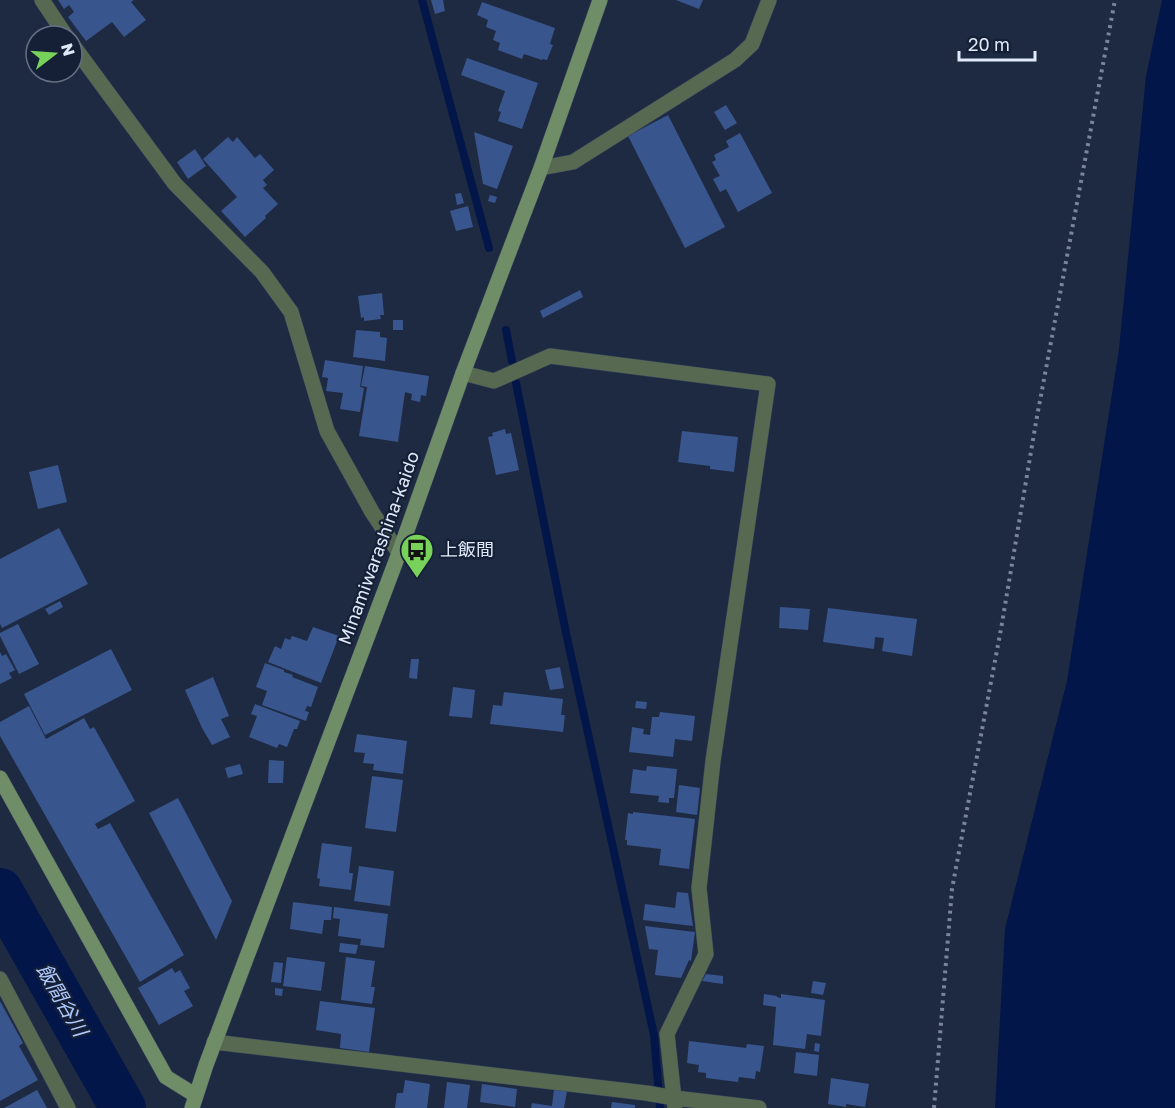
<svg xmlns="http://www.w3.org/2000/svg" width="1175" height="1108" font-family="'Golos Text','Noto Sans JP',sans-serif">
<style>
.water{fill:#031649}
.lines{fill:none;stroke-linecap:round;stroke-linejoin:round}
.stream{stroke:#031649;stroke-width:8}
.river{stroke:#031649;stroke-width:46}
.building{fill:#39558d}
.street-casing{stroke:#39455c;stroke-width:16}
.secondary-casing{stroke:#39455c;stroke-width:16}
.path{stroke:#7a8599;stroke-width:4;stroke-dasharray:3 4.5;stroke-linecap:butt}
.street{stroke:#576a51;stroke-width:15}
.secondary{stroke:#6f8d66;stroke-width:15}
.labels{text-anchor:middle;stroke-width:4.5;stroke-linejoin:round;paint-order:stroke}
.street-label{font-size:18px;fill:#e0e9f9;stroke:#152037}
.poi-label{font-size:18px;fill:#e0e9f9;stroke:#152037;text-anchor:start}
.water-label{font-size:20px;font-style:italic;fill:#afcafd;stroke:#152037}
</style>
<rect width="100%" height="100%" fill="#1e2a42"/>
<path class="water" d="M1162,0h13v1108h-180l10,-179 62,-248 52,-332 27,-273z"/>
<g class="lines">
<g class="stream">
<path d="M422,0l67,248"/>
<path d="M506,330l6,31"/>
<path d="M516,383l50,250 88,402 6,73"/>
</g>
<path class="river" d="M0,891l123,217"/>
</g>
<g class="building">
<path d="M58,0h76l-3,2 15,18 -22,17 -12,-15 -26,19 -18,-24 6,-5 -5,-7 -5,4z"/>
<path d="M431,0h12l2,11 -10,3z"/>
<path d="M676,0h27l-4,9z"/>
<path d="M482,2l73,26 -5,16 3,1 -6,15 -4,-1 -1,1 -18,-6 -2,5 -24,-9 2,-7 -7,-3 3,-9 -10,-4 2,-7 -11,-5z"/>
<path d="M467,58l71,25 -16,46 -24,-8 3,-9 -3,-1 7,-20 -44,-16z"/>
<path d="M726,105l11,18 -12,7 -11,-18z"/>
<path d="M668,115l57,112 -40,21 -57,-112z"/>
<path d="M474,132l39,14 -16,43 -14,-5z"/>
<path d="M740,133l32,60 -34,19 -12,-23 -6,3 -7,-13 7,-3 -8,-14 4,-2 -2,-5 15,-8 -3,-6z"/>
<path d="M228,137l5,5 4,-5 18,21 5,-4 14,16 -11,10 4,5 -4,3 15,16 -13,12 1,2 -21,19 -24,-26 16,-14 -34,-38z"/>
<path d="M195,149l11,17 -18,13 -11,-17z"/>
<path d="M461,193l3,10 -7,2 -2,-11z"/>
<path d="M490,195l7,2 -2,6 -7,-2z"/>
<path d="M468,206l5,21 -17,4 -6,-20z"/>
<path d="M580,290l3,7 -40,21 -3,-7z"/>
<path d="M382,293l2,22h-4l1,4 -17,2v-4l-3,1 -3,-22z"/>
<rect x="393" y="320" width="10" height="10"/>
<path d="M356,330l24,2v5l7,1 -2,23 -32,-4z"/>
<path d="M325,360l38,6 -3,21 4,1 -4,24 -20,-3 3,-16 -17,-2 2,-13 -6,-1z"/>
<path d="M365,366l64,10 -3,20 -5,-1 -1,7 -9,-2 1,-6 -7,-2 -7,50 -39,-6 8,-49 -6,-1z"/>
<path d="M505,429l1,5 5,-1 8,37 -23,5 -8,-38 5,-1 -1,-3z"/>
<path d="M682,431l56,6 -4,35 -24,-3v-3l-32,-4z"/>
<path d="M58,465l9,37 -29,7 -9,-37z"/>
<path d="M59,528l29,56 -86,44 -2,-4v-65z"/>
<path d="M60,601l3,6 -14,8 -4,-6z"/>
<path d="M780,607l30,2 -2,21 -29,-2z"/>
<path d="M828,608l89,11 -5,37 -30,-5 2,-13 -9,-1 -1,12 -51,-7z"/>
<path d="M18,624l21,40 -20,10 -19,-38v-3z"/>
<path d="M313,627l26,9 -18,47 -53,-21 7,-16 6,3 4,-11 5,2 2,-4 15,5z"/>
<path d="M111,649l21,41 -87,45 -21,-41z"/>
<path d="M0,652l2,4 4,-2 9,16 -6,3 3,5 -12,6z"/>
<path d="M411,659h8l-2,20 -8,-1z"/>
<path d="M265,663l19,7v2l9,3 -1,2 26,10 -7,20 -4,-1 -2,5 4,1 -3,9 -44,-16 5,-14 -11,-4z"/>
<path d="M560,667l4,21 -14,2 -5,-20z"/>
<path d="M213,677l16,39 -8,3 9,18 -18,8 -10,-17 -17,-38z"/>
<path d="M453,687l22,3 -3,28 -23,-2z"/>
<path d="M504,692l59,7 -2,16h4l-2,17 -73,-8 3,-19 9,1z"/>
<path d="M636,701l11,1 -1,7 -11,-1z"/>
<path d="M255,704l45,17 -3,8h-3l-7,18 -8,-3 -2,4 -28,-11 8,-21 -6,-2z"/>
<path d="M29,706l17,33 38,-21 6,11 4,-2 41,74 -40,23 3,5 12,-6 74,132 -44,27 -140,-246v-14z"/>
<path d="M660,712l35,4 -3,25 -17,-2 -2,18 -44,-5 3,-25 12,2 -1,5 7,1 2,-18h7z"/>
<path d="M357,734l50,7 -4,33 -30,-4 1,-6 -11,-1 2,-10 -11,-1z"/>
<path d="M269,760l15,1 -1,22h-15z"/>
<path d="M240,764l3,10 -15,4 -3,-10z"/>
<path d="M647,766l30,3 -3,29h-5v5l-11,-1 1,-6 -29,-3 3,-24 13,2z"/>
<path d="M372,776l31,4 -7,52 -31,-4z"/>
<path d="M679,785l21,3 -3,27 -21,-3z"/>
<path d="M178,798l54,103 -16,39 -67,-127z"/>
<path d="M633,812l62,7 -6,50 -30,-4 2,-16 -34,-4v-5h-2l3,-27 5,1z"/>
<path d="M322,843l30,4 -3,26h4l-2,17 -32,-4 1,-7 -3,-1z"/>
<path d="M359,866l35,5 -4,35 -36,-5z"/>
<path d="M677,892l11,1 5,33 -50,-6 2,-16 30,4z"/>
<path d="M293,902l39,5 -1,13h-7l-2,14 -32,-5z"/>
<path d="M334,907l54,7 -4,34 -24,-3 1,-6 -23,-3 2,-17 -7,-1z"/>
<path d="M645,926l50,6 -4,29 -2,-1 -8,18 -26,-3 3,-25 -9,-1z"/>
<path d="M340,943l18,2 -2,9 -17,-2z"/>
<path d="M287,957l38,5 -4,29 -38,-5z"/>
<path d="M346,957l29,4 -4,26h4l-3,17 -31,-4z"/>
<path d="M274,962l9,1 -2,20 -10,-1z"/>
<path d="M172,968l3,5 5,-3 10,18 -6,3 9,15 -34,19 -21,-37z"/>
<path d="M706,974l17,2v8l-21,-3z"/>
<path d="M813,981l13,2 -3,12 -12,-2z"/>
<path d="M275,988l8,1 -1,7 -7,-1z"/>
<path d="M764,994l13,2v1l4,1v-4l44,6 -4,36 -14,-2 -2,15 -32,-4 3,-38 -13,-2z"/>
<path d="M0,1001l23,42 -4,3 19,34 -38,21z"/>
<path d="M320,1001l55,7 -6,44 -29,-4 1,-14 -25,-4z"/>
<path d="M689,1041l57,7 1,-4 17,2 -4,26 -4,-1 -1,8 -16,-2 -1,5 -32,-4v-5l-8,-1 1,-7 -12,-2z"/>
<path d="M815,1043l5,1 -1,8 -5,-1z"/>
<path d="M796,1052l23,3 -2,21 -23,-3z"/>
<path d="M831,1078l38,6 -4,23 -19,-3v3l-18,-3z"/>
<path d="M405,1080l25,4 -3,24h-32l2,-15h6z"/>
<path d="M447,1082l23,3 -3,23h-23z"/>
<path d="M482,1084l35,5 -2,18 -35,-5z"/>
<path d="M554,1089l13,2 -3,17h-33l1,-5 20,3z"/>
<path d="M37,1090l10,18h-43z"/>
<path d="M612,1102l23,3v3h-24z"/>
</g>
<g class="lines">
<g class="street-casing">
<g id="street">
<path d="M42,0l24,36"/>
<path d="M72,44l103,140 87,88 29,40 36,119 45,81 27,41"/>
<path d="M541,168l32,-6 162,-102 17,-16 17,-44"/>
<path d="M463,373l31,8 56,-25 218,28 -55,377 -14,127 7,66 -39,80 8,74"/>
<path d="M0,979l68,129"/>
<path d="M214,1042l432,51 29,5 84,10"/>
</g>
</g>
<g class="secondary-casing">
<g id="secondary">
<path d="M0,778l166,299 29,18"/>
<path d="M192,1108l14,-43 193,-512 64,-180 78,-205 59,-168"/>
</g>
</g>
<path class="path" d="M934,1108l18,-219 49,-260 35,-207 79,-422"/>
<use href="#street" class="street"/>
<use href="#secondary" class="secondary"/>
</g>
<defs>
<g id="bus-pin" transform="scale(1.725)"><path d="M0 17L-7.5 6A9.5 9.5 0 1 1 7.5 6Z" fill="#78d259" stroke="#152037"/><path d="M-5-6H5V4H4V6H2V4H-2V6H-4V4H-5ZM-3.5-4V0h7V-4ZM-3.5 1.2v1.5H-2V1.2ZM2 1.2v1.5H3.5V1.2Z" fill="#111"/></g>
</defs>
<g fill-rule="evenodd">
<use href="#bus-pin" x="417" y="550"/>
</g>
<g class="labels">
<g class="street-label">
<text transform="translate(379 548) rotate(-70)" y="6">Minamiwarashina-kaido</text>
</g>
<g class="poi-label">
<text x="440" y="556">上飯間</text>
</g>
<g class="water-label">
<text transform="translate(62 1000) rotate(60)" y="7">飯間谷川</text>
</g>
</g>
<g transform="translate(54 54) rotate(73)"><circle r="28" fill="#152037" stroke="#667085" stroke-width="1.5"/>
<path d="M0-4.5L10 22L0 15L-10 22Z" fill="#78d259"/>
<text y="-9" font-size="16" font-weight="bold" text-anchor="middle" fill="#e0e9f9">N</text>
</g>
<path d="M959 51v9h76v-9" fill="none" stroke="#e0e9f9" stroke-width="3"/>
<text x="968" y="51" font-size="18" fill="#e0e9f9" stroke="#152037" stroke-width="4.5" paint-order="stroke">20 m</text>
</svg>
